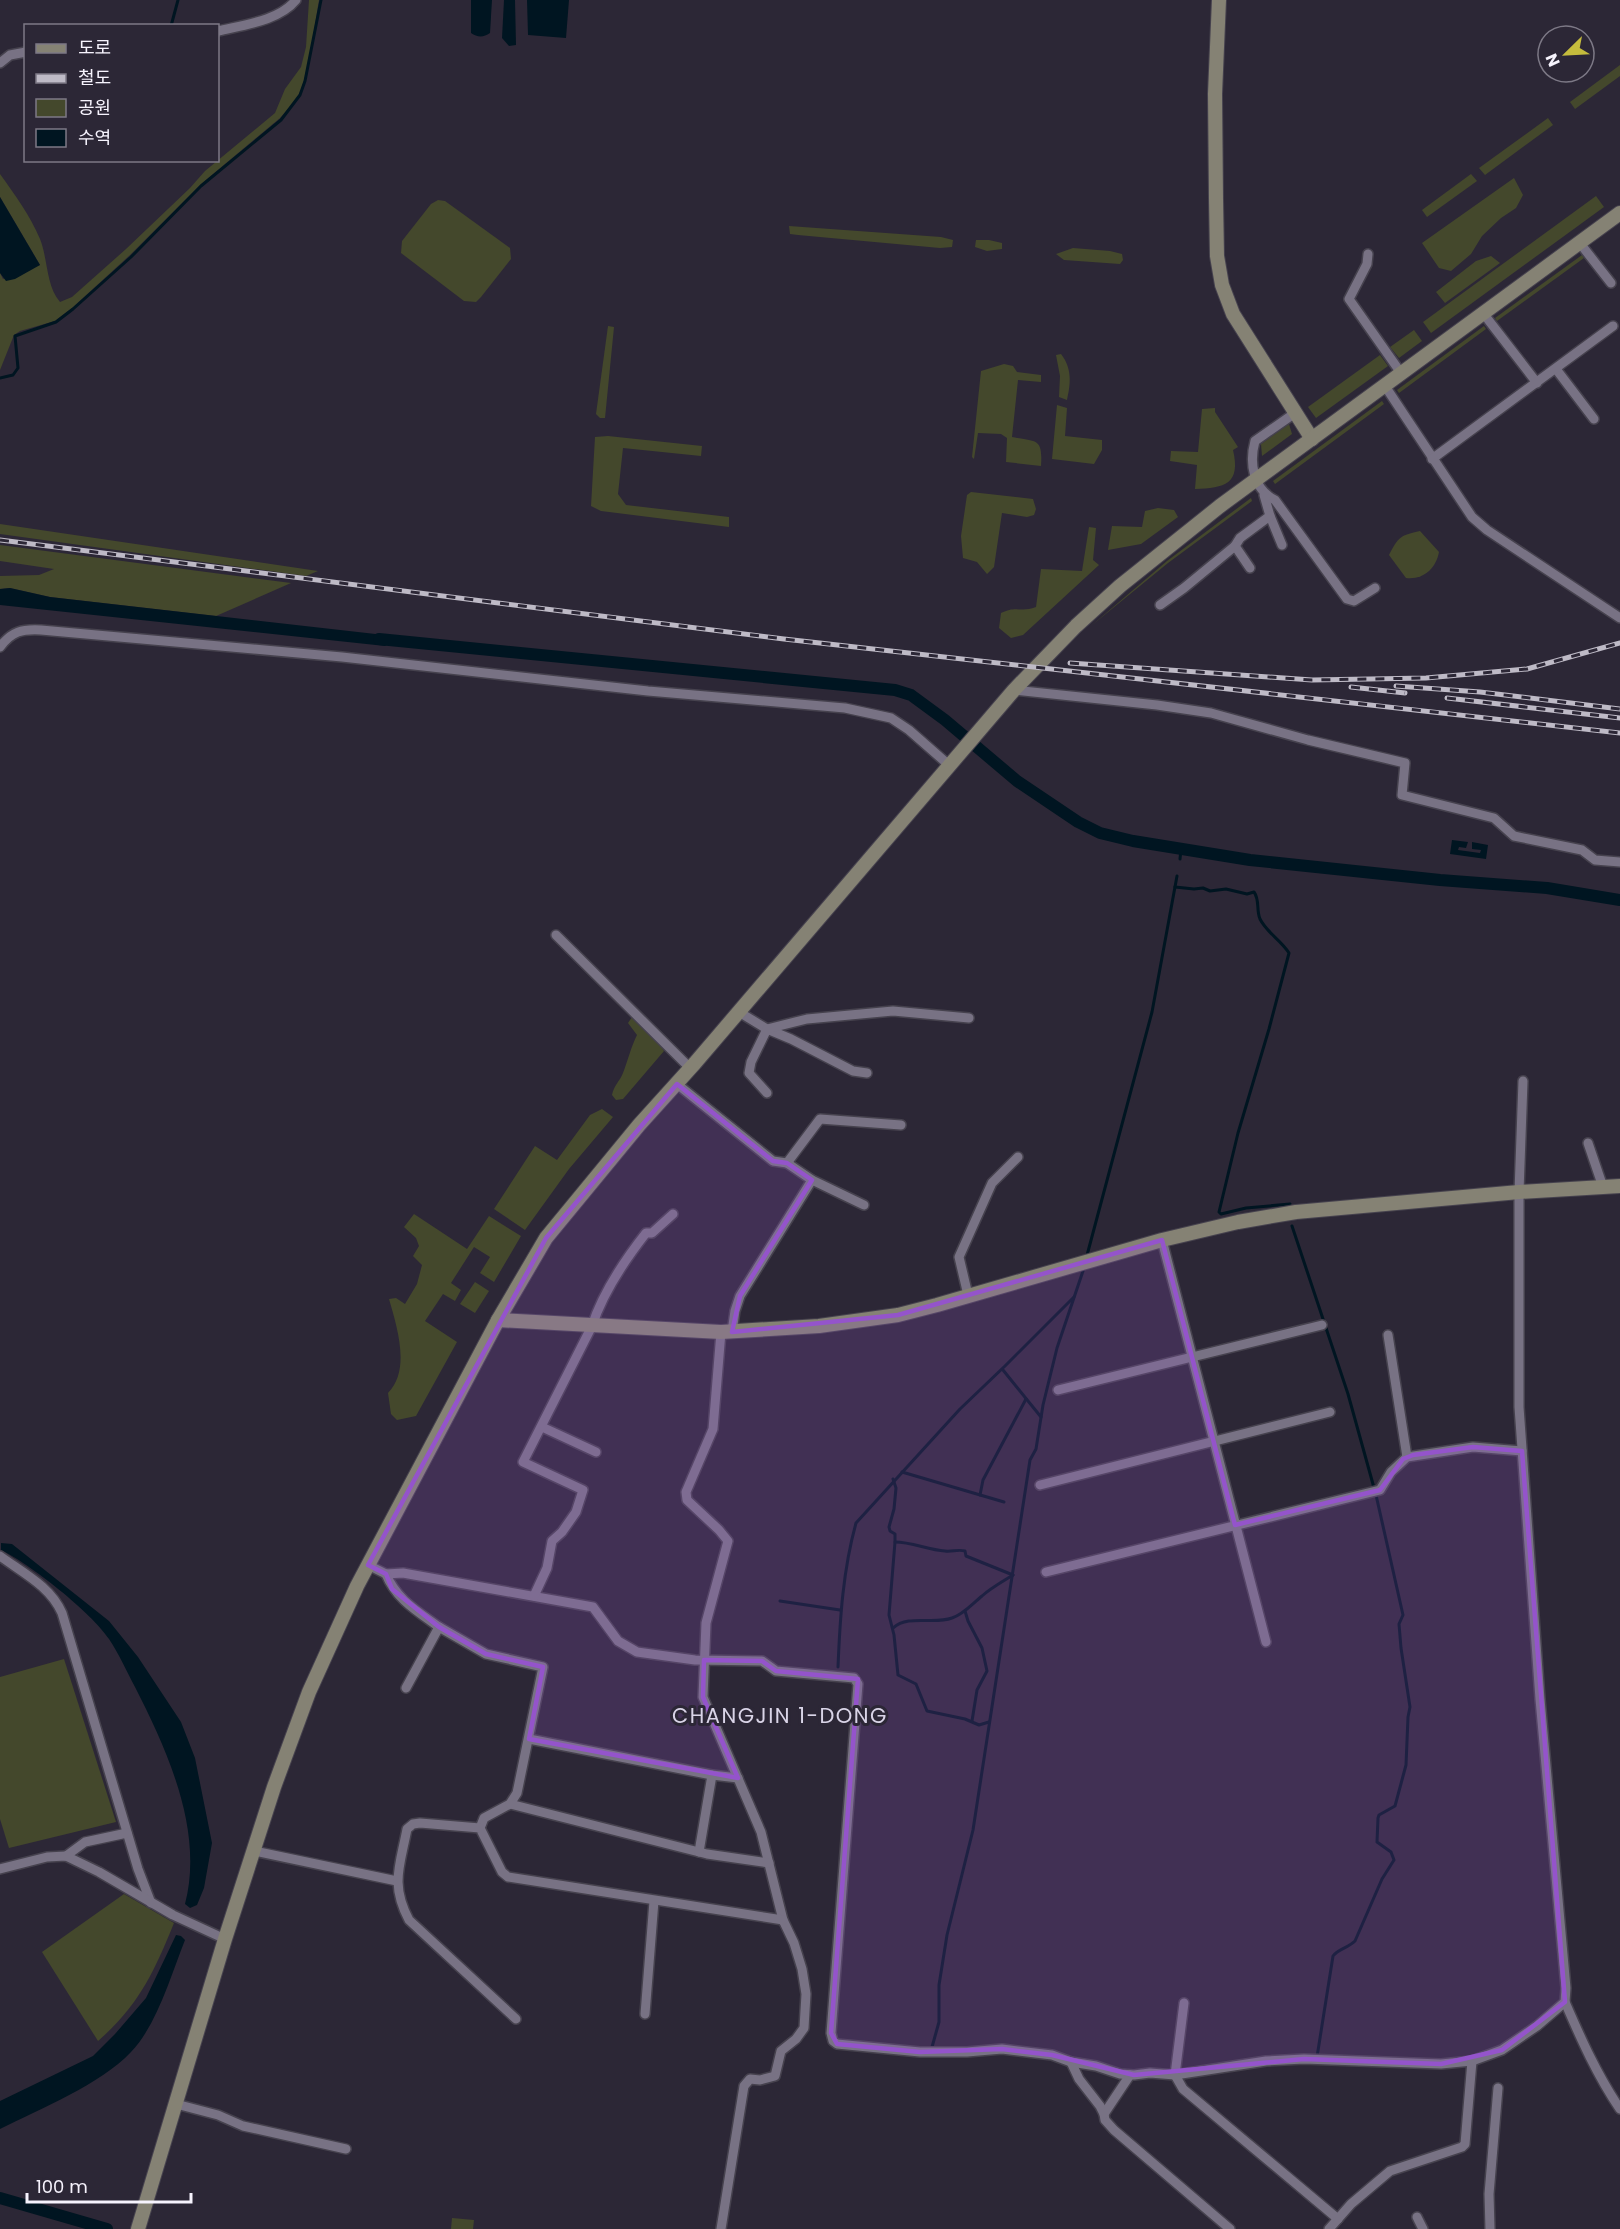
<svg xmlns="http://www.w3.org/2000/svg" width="1620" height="2229" font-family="Poppins,'Noto Sans KR',sans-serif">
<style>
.green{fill:#44482c}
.water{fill:#001521}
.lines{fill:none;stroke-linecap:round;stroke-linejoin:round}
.stream{stroke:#001521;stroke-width:3}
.canal{stroke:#001521;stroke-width:12}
.street-casing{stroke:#46424e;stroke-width:12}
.secondary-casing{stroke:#46424e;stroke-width:16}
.street{stroke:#787284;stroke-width:9}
.secondary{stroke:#858274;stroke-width:14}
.rail-casing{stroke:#bebac6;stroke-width:5}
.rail{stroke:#2c2736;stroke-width:3;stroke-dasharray:9;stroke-linecap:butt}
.marked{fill:#9454cb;fill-opacity:0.2;stroke:#9454cb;stroke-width:4.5;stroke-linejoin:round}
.labels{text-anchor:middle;stroke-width:6;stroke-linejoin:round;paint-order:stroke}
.quarter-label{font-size:21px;letter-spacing:1.5px;fill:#d9d4e7;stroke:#2c2736}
</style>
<rect width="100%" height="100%" fill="#2c2736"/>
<g class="green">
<path d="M309,0h10c-4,22 -11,80 -21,96 -5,8 -12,15 -18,22l-80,67 -70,70 -58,53 -17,13 -35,10 -6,4 -14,35v-97l3,6 37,-14 -40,-68v-23c15,21 30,41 40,65 8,20 6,47 20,63l12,-5 54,-48 64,-61 15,-17 70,-58 10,-24 16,-22 5,-20z"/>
<path d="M1620,65v11l-45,33 -5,-7z"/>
<path d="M1548,118l5,7 -68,50 -6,-7z"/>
<path d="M1471,174l6,7 -50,36 -5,-7z"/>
<path d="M1514,178l9,17 -7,13 -15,10 -19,18 -11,18 -20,17 -12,-3 -17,-25z"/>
<path d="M1596,196l8,11 -173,126 -8,-11z"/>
<path d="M438,200l7,1 65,47 1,11 -30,38 -5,5 -12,-1 -63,-48 1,-12 29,-37z"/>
<path d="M789,226l152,11 12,3 -1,7 -12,1 -142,-13 -8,-1z"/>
<path d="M976,240h13l13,3v6l-15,2 -12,-4z"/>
<path d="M1073,248l37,3 12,3 1,6 -3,4 -56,-4 -8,-6z"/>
<path d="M1582,255l2,3 -87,63 -2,-3z"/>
<path d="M1491,256l9,7 -55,40 -9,-11 40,-31z"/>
<path d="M608,326l6,1 -9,91h-5l-4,-4z"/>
<path d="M1484,326l2,3 -87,64 -2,-3z"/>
<path d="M1414,330l8,11 -23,17 -9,-11z"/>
<path d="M1061,354c11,14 10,29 6,46l-8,-3 1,-21 -4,-21z"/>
<path d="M1380,355l8,11 -72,52 -8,-11z"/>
<path d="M1004,364l9,2 4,6 24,3v7l-23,-2 -6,57c24,5 31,0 29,29l-35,-4 1,-24 -6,-4 -23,-1 -4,26 -2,-2 9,-86z"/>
<path d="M1382,401l2,3 -109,80 -2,-3z"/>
<path d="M1057,405l10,3 -2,28 37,4v10l-8,14 -42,-5z"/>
<path d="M1215,408v4l23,35 -5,3c8,34 -8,38 -38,39l2,-24 -27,-4 1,-10 27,1 4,-43z"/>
<path d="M1289,424l3,10 -30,22 -1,-12z"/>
<path d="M608,436l94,10 -1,10 -78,-8 -5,46 8,11 103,12v10l-128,-16 -10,-5 4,-69z"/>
<path d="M971,492l62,7 3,10 -2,6 -7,2 -25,-4 -8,54 -7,7 -10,-12 -14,-4 -2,-22 6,-41z"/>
<path d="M1251,498l1,3 -84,62 -77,63 76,-65z"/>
<path d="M1158,508l16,2 4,7 -37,27 -33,6 4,-24 30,1 3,-16z"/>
<path d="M0,524l318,47 -12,5 -306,-42z"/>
<path d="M1089,527l7,1 -3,32 6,5 -76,70 -12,3 -12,-10 2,-15c16,-8 19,0 35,-6l5,-38 41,2z"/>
<path d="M1420,531l19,21c-3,16 -15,28 -33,26l-17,-23c9,-18 12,-20 31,-24z"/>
<path d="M0,545l291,38 -75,33 -166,-19 -40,-9 -10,1v-13l39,-1 15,-6 -54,-8z"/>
<path d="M632,1017l21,18 11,16 -41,48 -7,1 -4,-5c2,-10 8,-14 11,-22 5,-13 8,-26 14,-38l-9,-12z"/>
<path d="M602,1109l11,8 -44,52 -44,61 -31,-21 41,-63 22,14 33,-45z"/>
<path d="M414,1214l53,35 22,-33 32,20 -27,46 -14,-9 10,-16 -16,-10 -23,36 10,7 -6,11 -12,-7 -18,27 32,21 -41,74 -19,4 -6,-6 -3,-21c23,-23 9,-66 1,-94l7,-1 9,6 12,-20 5,-19 -9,-9 6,-10 -3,-8 -12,-11z"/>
<path d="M475,1282l14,9 -14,22 -15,-9z"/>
<path d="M64,1659l52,163 -107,26 -9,-29v-142z"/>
<path d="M124,1894l50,29c-20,49 -35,82 -76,118l-56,-89z"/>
<path d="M452,2218l22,2 -1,9h-22z"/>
</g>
<g class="water">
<path d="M471,0h21l-2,33c-7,5 -13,4 -19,0z"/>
<path d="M504,0h11l1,45 -7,1 -7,-8z"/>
<path d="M527,0h42l-3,38 -38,-3z"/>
<path d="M0,197l40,68 -25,14 -9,2 -6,-8z"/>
<path d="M10,588l40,9 352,40 -17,9 -385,-41v-16z"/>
<path d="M1452,840l16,2 -2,6 -7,-1 -1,3 22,3 1,-3 -9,-1v-7l16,3 -2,14 -36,-5z"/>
<path d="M1,1543l11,1 97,77 29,36 43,65 14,36 17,85 -8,45 -7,17 -7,3 -5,-4c19,-73 -17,-152 -50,-217 -8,-15 -16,-33 -26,-48 -18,-27 -79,-75 -108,-89z"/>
<path d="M176,1935l5,1 4,4c-14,35 -28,85 -54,112 -30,32 -91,57 -131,77v-28l93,-45 22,-22 31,-36z"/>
</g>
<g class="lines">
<g class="stream">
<path d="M171,26l7,-26"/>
<path d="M0,378l13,-3 5,-7 -3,-32 41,-14 17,-13 58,-52 70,-71 80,-66 19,-25 5,-14 16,-81"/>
<path d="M1180,859l1,-10"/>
<path d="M1175,887l19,2 9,-1 7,3 16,-2 21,5 7,-2c6,8 2,18 6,27 7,14 21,21 29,34l-20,76 -31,104 -19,79 2,2 25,-6 44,-4"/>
<path d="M1292,1226l56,168 28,101 27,120 -4,9 2,24 9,59 -2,10 -2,48 -11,41 -16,9 -1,3 -1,24 14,10 3,8 -12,19 -27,62c-7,7 -17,8 -22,15l-16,101"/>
<path d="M1086,1259l66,-247 25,-136"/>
<path d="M1003,1370l38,47"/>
<path d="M902,1472l102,30"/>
<path d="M893,1479l3,9 -2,21 -5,18 1,4 5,3v8l-6,73 5,20 4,40 18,9 11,27 38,8 14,6 10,-3"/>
<path d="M980,1495l3,-15 43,-81"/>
<path d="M895,1542c17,0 33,8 50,9 7,1 13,-2 20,0l1,5 47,19"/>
<path d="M780,1601l60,9"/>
<path d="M965,1611l3,10 14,27 5,23 -10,19 -5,31"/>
<path d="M893,1628c16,-14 40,-3 59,-10 12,-4 20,-14 30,-22 9,-8 20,-14 31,-21"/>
<path d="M838,1667c2,-49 5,-97 18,-144l104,-114 45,-43 69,-69"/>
<path d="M932,2047l7,-25v-37l8,-50 26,-105 57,-370 6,-11 7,-44 14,-57 27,-80"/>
</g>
<g class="canal">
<path d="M379,639l516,51 16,5 34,25 72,61 61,41 22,11 33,8 117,19 190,20 107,8 73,12"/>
<path d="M0,2198l107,31"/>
</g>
<g class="street-casing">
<g id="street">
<path d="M218,31c25,-6 61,-10 78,-31"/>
<path d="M0,63l10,-8 16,-3"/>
<path d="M1579,242l32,41"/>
<path d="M1368,254l-1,10 -18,35 52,74"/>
<path d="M1483,313l54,70"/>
<path d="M1556,369l38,50"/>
<path d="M1385,386l87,131 15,13 133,88"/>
<path d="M1295,413l-40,28c-6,22 -2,48 20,59l72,99 7,2 21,-13"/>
<path d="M1432,459l181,-133"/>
<path d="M1264,495l6,21 12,29"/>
<path d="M1250,568l-15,-22 5,-8 30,-22"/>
<path d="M1160,605l24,-17 51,-42"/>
<path d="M0,647c12,-16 22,-18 41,-17l301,27 306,34 197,17 46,10 18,12 41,36"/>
<path d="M1014,690l143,15 54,8 97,27 97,23 -3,32 92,23 20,18 68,14 13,10 25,2"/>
<path d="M556,935l135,134"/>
<path d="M739,1012l28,17 24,10 62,32 14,2"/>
<path d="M677,1084l96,77 14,2 33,-44 81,6"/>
<path d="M767,1093l-18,-20 2,-11 16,-33 40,-10 86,-8 76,7"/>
<path d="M1588,1143l15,44"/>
<path d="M787,1163l25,17 52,25"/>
<path d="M1162,1240l104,402"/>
<path d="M968,1295l-9,-38 33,-74 26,-26"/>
<path d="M721,1332l-8,97 -27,63 1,8 32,30 9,11 -22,82 -3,74 58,135 22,88 11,23 8,26 4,25 -2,34 -8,11 -15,12 -6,25 -15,4 -10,-1 -6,7 -23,143"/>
<path d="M732,1332l3,-21 5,-15 72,-116"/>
<path d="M1388,1335l19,122"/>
<path d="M1058,1390l264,-65"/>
<path d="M542,1427l54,25"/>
<path d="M1040,1485l290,-73"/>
<path d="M0,1556c23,17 50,30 62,57l76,256 13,34"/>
<path d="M368,1565l18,9 17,-1 190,34 25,34 19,11 58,8 67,1 14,10 78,7 4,6 -27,349 2,8 4,3 83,8h47l35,-3 50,6 19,7 25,4 24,8 14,1 16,-2 25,2 91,-14 38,-2 137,5 31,-3 30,-11 35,-24 28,-24 1,-14 -26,-289 -21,-292v-215l4,-111"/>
<path d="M1046,1572l334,-82 11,-18 16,-15 66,-10 49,4"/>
<path d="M386,1574c10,25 31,37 53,53"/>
<path d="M534,1596l13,-28 5,-27 10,-9 14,-20 7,-22 -60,-28 69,-136c11,-34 32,-65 54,-93h6l21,-19"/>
<path d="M406,1688l33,-61 47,27 57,13 -26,126 -7,11 -26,14 -4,10"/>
<path d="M529,1739l183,36 26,3"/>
<path d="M510,1804l197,50 62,9"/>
<path d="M254,1851l143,30"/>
<path d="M699,1852l13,-77"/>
<path d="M66,1856l19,-14 42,-9"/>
<path d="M0,1869l47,-12 19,-1 33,16 74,43 52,24"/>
<path d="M1565,2002c16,37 32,73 55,107"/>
<path d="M1184,2003l-9,72 8,14 155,130"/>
<path d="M645,2014l9,-113"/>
<path d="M516,2019l-107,-99c-19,-36 -9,-54 -2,-91l6,-5 7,-1 60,5 22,44 6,5 275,43"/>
<path d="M1071,2062l8,17 21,27 4,8 1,6 9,10 116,99"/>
<path d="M176,2104l42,11 25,11 103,23"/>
<path d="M1104,2114l26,-39"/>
<path d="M1417,2217l6,12"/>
<path d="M1329,2229l22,-25 39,-33 72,-24 3,-3 7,-83"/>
<path d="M1490,2229l-1,-35 9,-106"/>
</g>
</g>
<g class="secondary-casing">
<g id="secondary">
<path d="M1219,0l-4,94 1,105 1,57 5,29 11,29 79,125"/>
<path d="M498,1320l223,12 98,-6 79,-11 39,-10 225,-65 76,-18 58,-10 223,-20 101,-6"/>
<path d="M138,2229l87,-290 49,-152 35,-95 48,-106 141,-266 48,-82 93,-113 56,-62 319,-373 62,-64 44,-40 100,-80 400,-293"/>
</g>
</g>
<use href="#street" class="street"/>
<use href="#secondary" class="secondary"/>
<g class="rail-casing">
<g id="rail">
<path d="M0,540l784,99 836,94"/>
<path d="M1070,663l242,17 114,-2 101,-9 93,-26"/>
<path d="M1396,686l84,6 140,17"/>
<path d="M1351,687l54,6"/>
<path d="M1447,698l173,20"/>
</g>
</g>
<use href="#rail" class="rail"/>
</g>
<path class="marked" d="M677,1084l96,77 14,2 25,17 -72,116 -8,36 166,-17 264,-75 73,285 145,-35 23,-31 10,-4 60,-8 49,4 43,551 -63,48 -61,14 -137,-5 -170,16 -82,-20 -50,-6 -82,3 -83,-8 -6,-11 27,-354 -82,-8 -14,-10 -58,-1 -1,37 35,81 -209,-39 14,-72 -57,-13 -47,-27 -47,-38 -6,-15 -18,-9 178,-327z"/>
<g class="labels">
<g class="quarter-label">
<text x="780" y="1723">CHANGJIN 1-DONG</text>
</g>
</g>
<rect x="24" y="24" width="195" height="138" fill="#2c2736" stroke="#7d7986" stroke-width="1.5"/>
<rect x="36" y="44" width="30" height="9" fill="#858274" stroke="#7d7986" stroke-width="1.5"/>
<text x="78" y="54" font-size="18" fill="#f6f3fd">도로</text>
<rect x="36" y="74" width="30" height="9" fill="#bebac6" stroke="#7d7986" stroke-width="1.5"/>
<text x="78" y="84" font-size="18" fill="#f6f3fd">철도</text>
<rect x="36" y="99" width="30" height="18" fill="#44482c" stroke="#7d7986" stroke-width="1.5"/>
<text x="78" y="114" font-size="18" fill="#f6f3fd">공원</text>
<rect x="36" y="129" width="30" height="18" fill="#001521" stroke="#7d7986" stroke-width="1.5"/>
<text x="78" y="144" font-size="18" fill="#f6f3fd">수역</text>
<g transform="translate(1566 54) rotate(246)"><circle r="28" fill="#2c2736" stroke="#7d7986" stroke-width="1.5"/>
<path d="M0-4.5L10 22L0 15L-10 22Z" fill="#c5bc3d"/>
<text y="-9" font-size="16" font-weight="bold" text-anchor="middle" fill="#f6f3fd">N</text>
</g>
<path d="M27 2193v9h164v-9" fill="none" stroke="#f6f3fd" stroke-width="3"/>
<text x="36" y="2193" font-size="18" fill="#f6f3fd" stroke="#2c2736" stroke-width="4.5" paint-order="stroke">100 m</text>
</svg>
